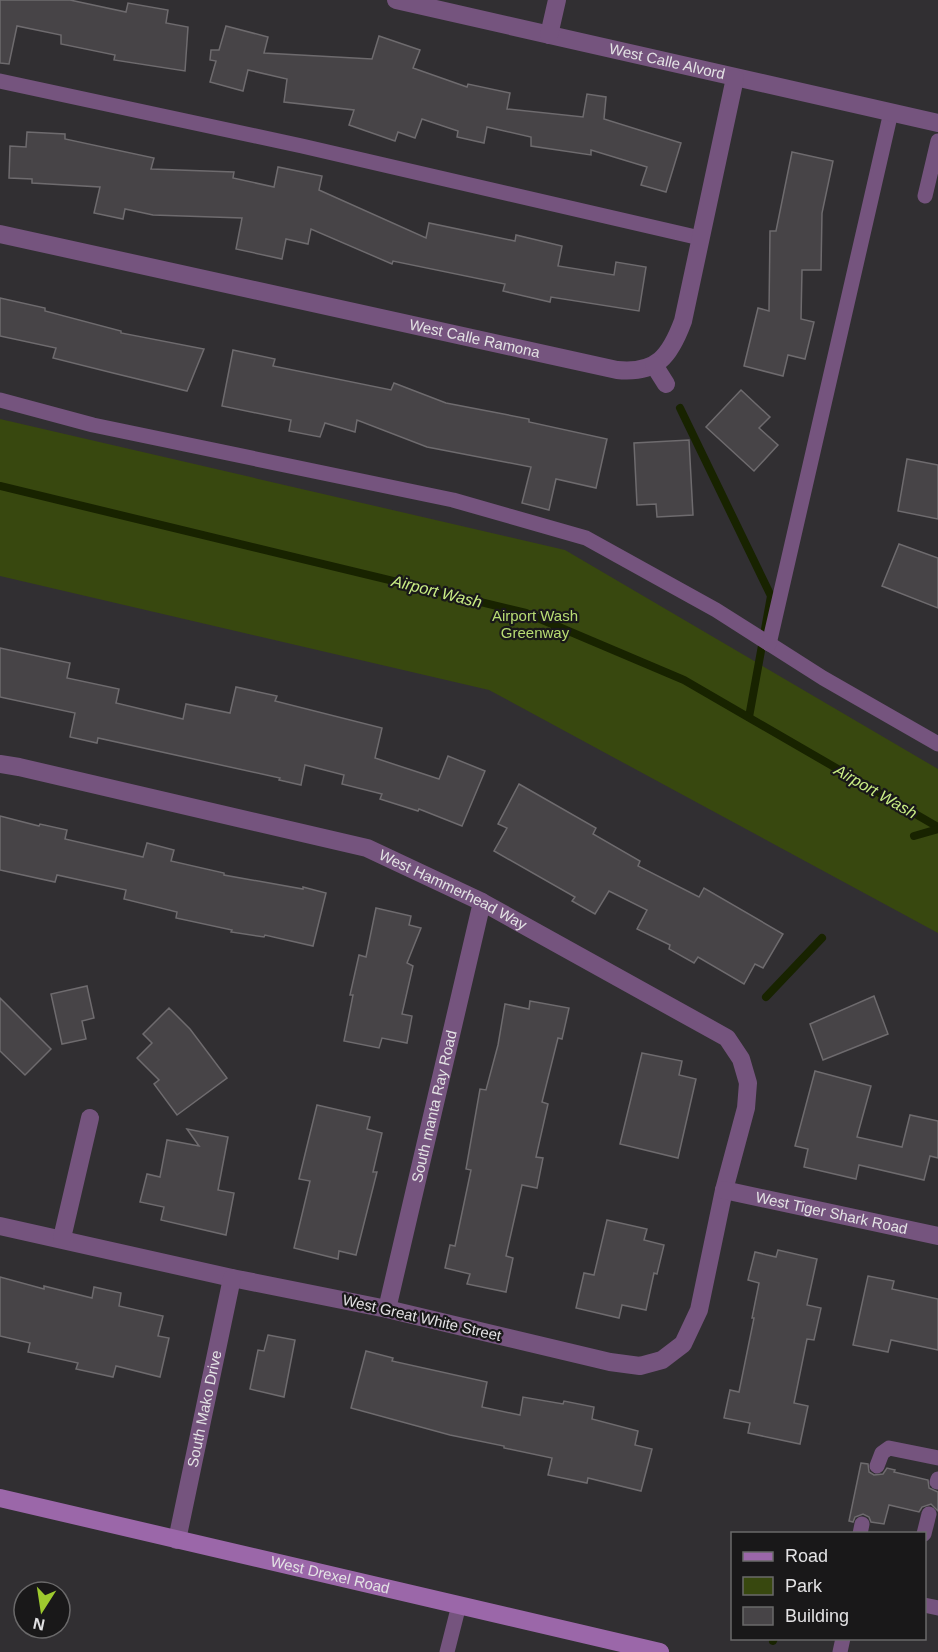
<svg xmlns="http://www.w3.org/2000/svg" width="938" height="1652" font-family="Helvetica,sans-serif">
<style>
.green{fill:#38480f}
.lines{fill:none;stroke-linecap:round;stroke-linejoin:round}
.stream{stroke:#182300;stroke-width:8}
.building{fill:#474447;stroke:#6e6b6e;stroke-width:1.5}
.lane{stroke:#75547e;stroke-width:15}
.street{stroke:#75547e;stroke-width:18}
.secondary{stroke:#9b67a9;stroke-width:18}
.labels{text-anchor:middle;stroke-width:4.5;stroke-linejoin:round;paint-order:stroke}
.street-label{font-size:15px;fill:#e3e2e4;stroke:#191819}
.park-label{font-size:15px;fill:#b8dc73;stroke:#191819}
.water-label{font-size:16px;font-style:italic;fill:#caee85;stroke:#191819}
</style>
<rect width="100%" height="100%" fill="#312f32"/>
<path class="green" d="M0,419l565,131 373,219v164l-449,-243 -489,-114z"/>
<g class="lines">
<g class="stream">
<path d="M680,408l91,188 -22,121"/>
<path d="M0,486l526,127 158,67 254,147"/>
<path d="M914,836l24,-7"/>
<path d="M766,997l56,-59"/>
<path d="M773,1641l1,-3"/>
</g>
</g>
<g class="building">
<path d="M0,0h70l56,12 2,-9 40,7 -2,13 22,4 -3,44 -71,-11 1,-5 -54,-11v-9l-44,-9 -8,38 -9,-1z"/>
<path d="M226,26l42,11 -4,16 108,6 7,-23 41,14 -7,18 54,19 1,-3 42,9 -3,16 76,8 4,-23 19,3 -2,22 77,24 -15,49 -25,-7 6,-18 -56,-17v5l-60,-9v-9l-44,-10 -3,16 -27,-6 1,-6 -36,-12 -7,19 -17,-6 -3,9 -46,-16 5,-15 -70,-8 3,-23 -39,-9 -5,21 -33,-9 6,-21 -6,-1 1,-10h8z"/>
<path d="M27,132l38,2v5l89,19 -3,11 83,3 -1,6 41,9 4,-20 44,9 -3,14 107,48 3,-15 86,18 1,-6 46,11 -4,20 56,9 2,-13 30,5 -7,44 -88,-14 -1,5 -47,-11 2,-7 -112,-23 -1,3 -81,-35 -3,15 -22,-5 -4,20 -46,-10 6,-31 -89,-3 -28,-6 -2,10 -29,-6 6,-26 -68,-4v-4l-23,-1 1,-32 16,1z"/>
<path d="M792,152l41,9 -11,52 -1,57h-19l-1,49 13,3 -9,37 -17,-4 -5,21 -39,-10 14,-58 11,3 1,-80h6z"/>
<path d="M0,298l45,10v3l76,20v2l83,16 -17,42 -74,-18 -60,-15 3,-10 -56,-12z"/>
<path d="M233,350l42,9 -2,7 118,24 3,-7 52,20 83,16v3l78,17 -11,49 -40,-9 -7,31 -27,-7 9,-36 -104,-20 -70,-27 -2,12 -30,-9 -5,14 -31,-6 2,-11 -69,-14z"/>
<path d="M741,390l29,27 -11,11 19,17 -24,26 -48,-44z"/>
<path d="M689,440l4,75 -36,2 -1,-13 -19,1 -3,-62z"/>
<path d="M907,459l31,6v54l-40,-8z"/>
<path d="M899,544l39,14v50l-56,-22z"/>
<path d="M0,648l70,15 -3,15 52,11 -3,14 67,16 3,-15 44,9 6,-26 41,9 -2,5 107,27 -7,30 64,21 9,-23 37,15 -23,55 -43,-17 -1,2 -38,-12 2,-5 -40,-10 2,-9 -39,-10 -4,20 -22,-5 1,-2 -182,-40 -1,5 -27,-6 5,-24 -75,-16z"/>
<path d="M519,784l77,44 -3,6 47,27 -2,5 61,31 5,-9 79,46 -20,34 -8,-4 -11,20 -46,-27 -4,6 -25,-14 1,-4 -33,-16 10,-19 -38,-19 -14,23 -23,-13 3,-4 -81,-46 13,-23 -9,-4z"/>
<path d="M0,816l39,10 1,-2 27,6 -2,9 78,18 4,-14 27,7 -3,11 53,12v2l79,14v-2l23,6 -13,53 -48,-11 -1,2 -33,-5 1,-2 -56,-12 1,-6 -53,-13 2,-9 -69,-15 -2,7 -55,-12z"/>
<path d="M376,908l35,8 -2,9 12,3 -14,35 6,3 -11,48 10,2 -5,27 -25,-5 -3,10 -35,-7 9,-46h-3l9,-40 7,2z"/>
<path d="M87,986l7,32 -12,3 4,18 -24,5 -11,-50z"/>
<path d="M874,996l14,38 -65,26 -13,-36z"/>
<path d="M0,998l51,51 -26,26 -25,-24z"/>
<path d="M530,1001l39,7 -7,31 -4,-1 -16,64 6,2 -12,53 7,1 -6,30 -15,-3 -16,71 7,2 -7,34 -39,-8 3,-10 -25,-6 5,-23 5,1 16,-76 -5,-1 14,-80 6,1 12,-45 7,-41 24,5z"/>
<path d="M169,1008l21,21 37,49 -50,37 -23,-31 5,-4 -22,-22 15,-15 -9,-9z"/>
<path d="M642,1053l40,8 -3,14 17,4 -18,79 -58,-14z"/>
<path d="M815,1071l56,15 -14,51 45,10 8,-32 28,6v37l-8,-2 -6,24 -65,-15 -3,14 -52,-12 4,-18 -13,-3z"/>
<path d="M317,1105l53,12 -3,12 15,4 -9,39h4l-21,83 -17,-4 -1,8 -44,-11 16,-67 -11,-2z"/>
<path d="M187,1129l41,8 -10,53 16,3 -8,42 -65,-15 3,-13 -24,-5 7,-28 13,3 7,-37 32,6z"/>
<path d="M607,1220l40,9 -3,11 20,5 -7,29 -3,-1 -8,37 -24,-5 -3,13 -43,-10 8,-35 10,2z"/>
<path d="M778,1250l39,9 -10,46 14,3 -7,32 -7,-1 -13,64 14,3 -8,38 -52,-11 2,-10 -26,-5 6,-28 9,2 15,-74h-2l7,-35 -11,-3 7,-28 21,5z"/>
<path d="M868,1276l26,5 -2,8 46,10v51l-47,-10 -3,12 -35,-7z"/>
<path d="M0,1277l44,12v-3l48,12 2,-11 27,6 -2,13 44,10 -5,20 11,2 -9,39 -44,-11 -3,11 -37,-8 2,-6 -50,-11 2,-9 -30,-7z"/>
<path d="M268,1335l27,5 -11,57 -34,-8 8,-39 6,1z"/>
<path d="M366,1351l27,7 -1,3 95,21 -5,25 38,8 3,-18 40,7 1,-3 30,6 -2,12 46,12 -3,14 17,4 -11,42 -53,-13 -1,5 -39,-8 4,-17 -48,-10v-2l-54,-11 -99,-27z"/>
<path d="M861,1463l7,1 1,8 5,3 9,-1 4,-6 8,2 -1,2 34,8 1,8 9,4v19l-7,-7 -9,3 -3,5 -30,-7 -5,19 -13,-2 -2,-5 -6,-3 -8,3 -2,5 -4,-1z"/>
</g>
<g class="lines">
<g class="lane">
<path d="M0,81l302,65 398,92"/>
<path d="M925,196l13,-55"/>
<path d="M0,400l93,25 360,75 133,38 130,72 107,68 115,66"/>
<path d="M769,644l122,-532"/>
<path d="M877,1466l5,-13 7,-5 49,10"/>
<path d="M937,1482l1,-3"/>
<path d="M860,1534l2,-10"/>
<path d="M924,1534l5,-20"/>
<path d="M924,1605l14,3"/>
<path d="M447,1652l12,-47"/>
<path d="M840,1652l3,-14"/>
</g>
<g class="street">
<path id="s1" d="M396,0l542,123"/>
<path d="M549,35l8,-35"/>
<path id="s2" d="M0,234l617,136c40,4 53,-14 66,-49l52,-243"/>
<path d="M654,365l12,19"/>
<path id="s3" d="M0,764l19,3 348,81 115,54 245,136 14,21 7,24 -2,25 -22,82 -25,120 -16,34 -21,16 -22,6 -30,-4 -223,-53 -155,-31 -232,-52"/>
<path id="s4" d="M724,1190l214,46"/>
<path d="M62,1238l28,-120"/>
<path id="s5" d="M387,1309l95,-407"/>
<path id="s6" d="M177,1540l55,-262"/>
</g>
<path class="secondary" id="s7" d="M0,1498l660,154"/>
</g>
<g class="labels">
<g class="street-label">
<text dy="5" stroke="none"><textPath href="#s1" startOffset="278">West Calle Alvord</textPath></text>
<text dy="5" stroke="none"><textPath href="#s2" startOffset="486">West Calle Ramona</textPath></text>
<text dy="5" stroke="none"><textPath href="#s3" startOffset="472">West Hammerhead Way</textPath></text>
<text dy="5" stroke="none"><textPath href="#s5" startOffset="208">South manta Ray Road</textPath></text>
<text dy="5" stroke="none"><textPath href="#s4" startOffset="110">West Tiger Shark Road</textPath></text>
<text transform="translate(422 1318) rotate(13)" y="5">West Great White Street</text>
<text dy="5" stroke="none"><textPath href="#s6" startOffset="134">South Mako Drive</textPath></text>
<text dy="5" stroke="none"><textPath href="#s7" startOffset="339">West Drexel Road</textPath></text>
</g>
<g class="park-label">
<text x="535" y="621">Airport Wash<tspan x="535" dy="17">Greenway</tspan></text>
</g>
<g class="water-label">
<text transform="translate(437 591) rotate(14)" y="6">Airport Wash</text>
<text transform="translate(876 791) rotate(30)" y="6">Airport Wash</text>
</g>
</g>
<rect x="731" y="1532" width="195" height="108" fill="#191819" stroke="#6a696a" stroke-width="1.5"/>
<rect x="743" y="1552" width="30" height="9" fill="#9b67a9" stroke="#6a696a" stroke-width="1.5"/>
<text x="785" y="1562" font-size="18" fill="#e3e2e4">Road</text>
<rect x="743" y="1577" width="30" height="18" fill="#38480f" stroke="#6a696a" stroke-width="1.5"/>
<text x="785" y="1592" font-size="18" fill="#e3e2e4">Park</text>
<rect x="743" y="1607" width="30" height="18" fill="#474447" stroke="#6a696a" stroke-width="1.5"/>
<text x="785" y="1622" font-size="18" fill="#e3e2e4">Building</text>
<g transform="translate(42 1610) rotate(192)"><circle r="28" fill="#191819" stroke="#6a696a" stroke-width="1.5"/>
<path d="M0-4.5L10 22L0 15L-10 22Z" fill="#9eca2e"/>
<text y="-9" font-size="16" font-weight="bold" text-anchor="middle" fill="#e3e2e4">N</text>
</g>
</svg>
